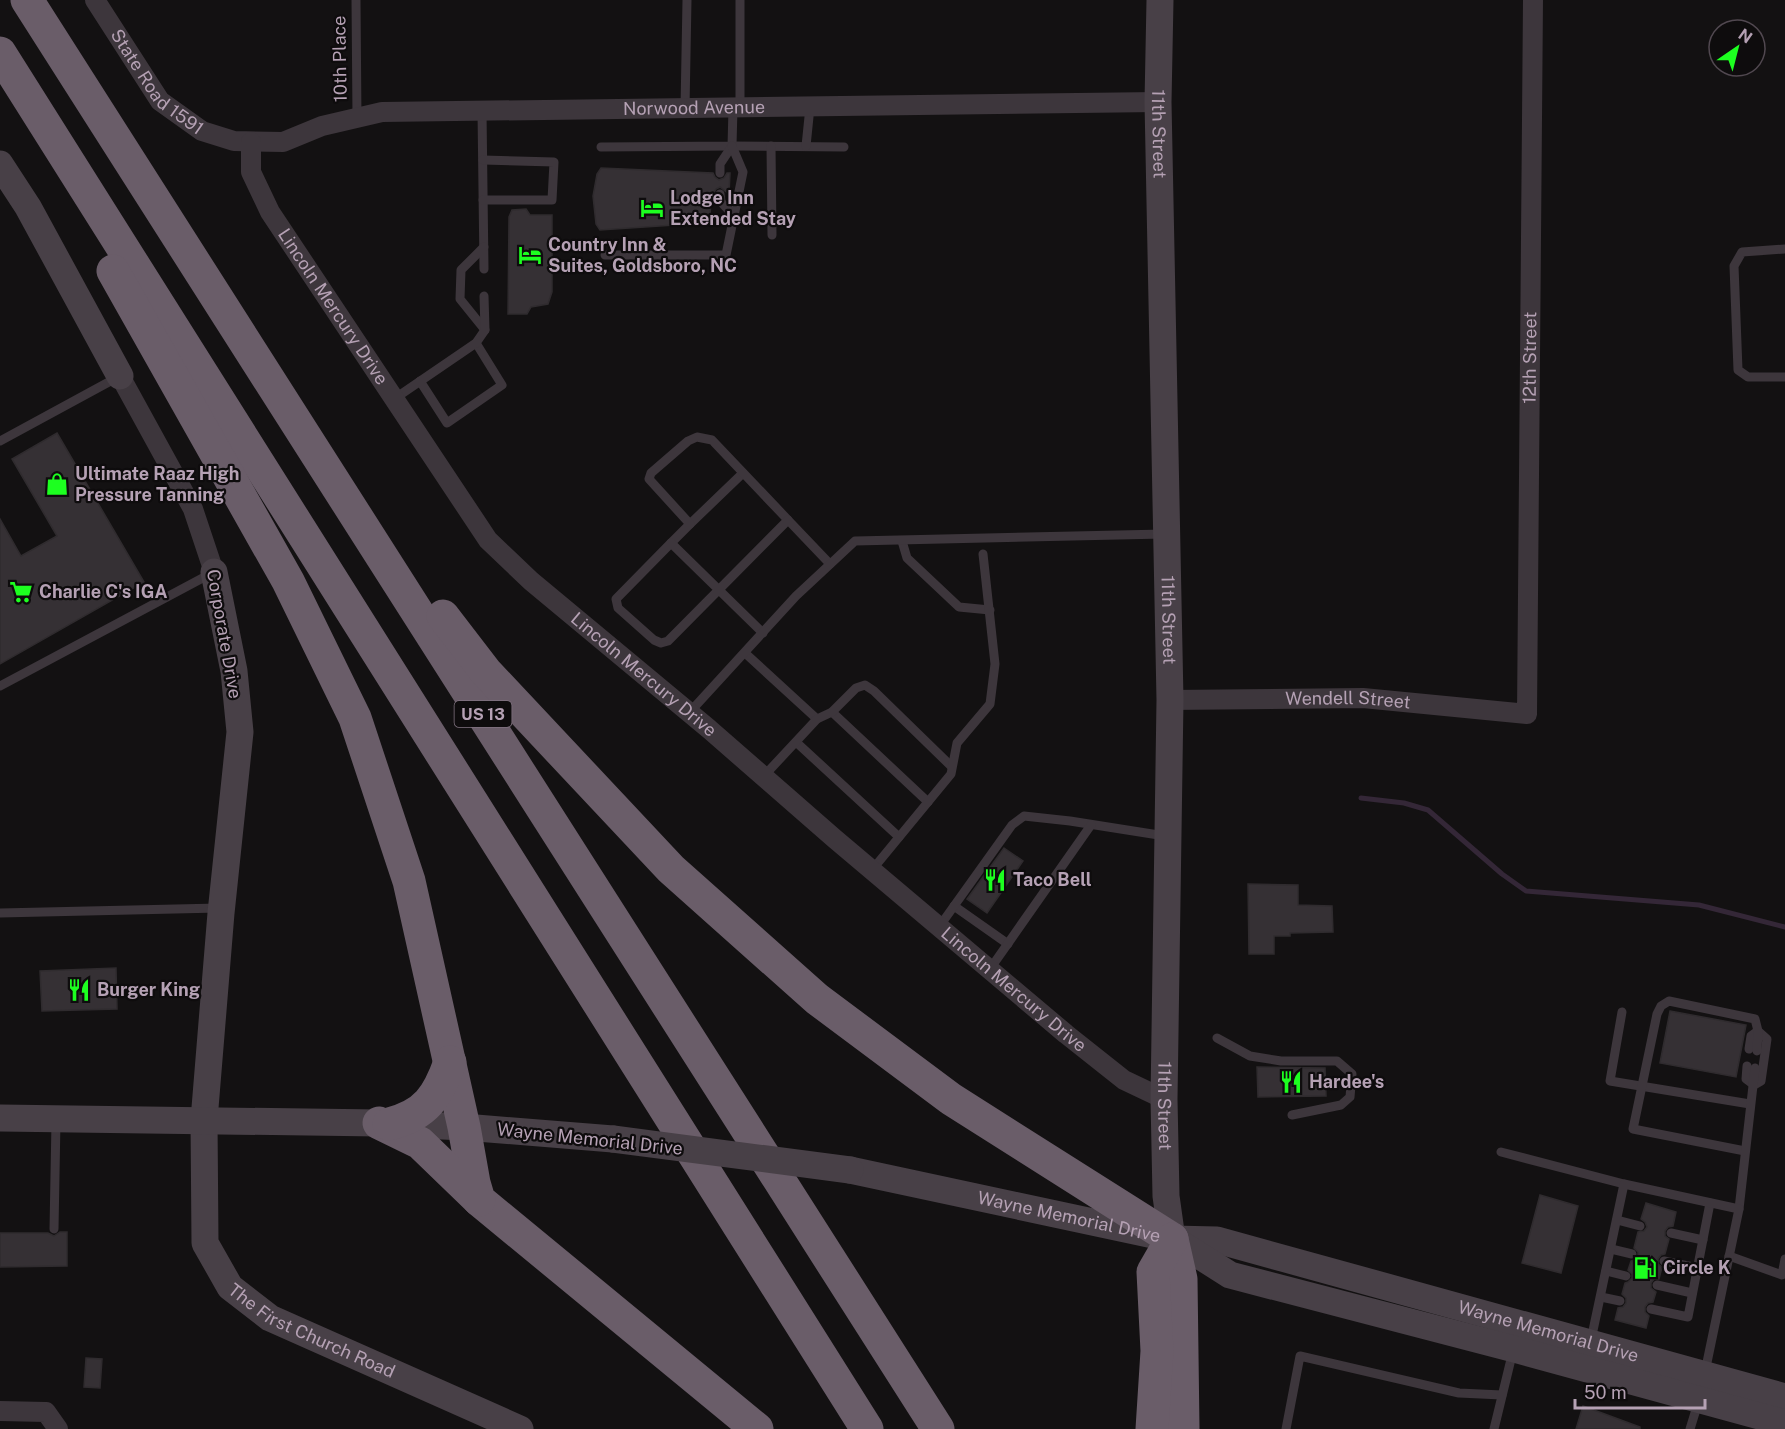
<svg xmlns="http://www.w3.org/2000/svg" width="1785" height="1429" font-family="'Public Sans',sans-serif">
<style>
.lines{fill:none;stroke-linecap:round;stroke-linejoin:round}
.stream{stroke:#342737;stroke-width:5}
.building{fill:#353034;stroke:#2f2b2e;stroke-width:1.5}
.lane{stroke:#3d363c;stroke-width:9}
.street{stroke:#3d363c;stroke-width:20}
.secondary{stroke:#484047;stroke-width:27}
.highway{stroke:#6a5d69;stroke-width:33}
.secondary-bridge{stroke:#484047;stroke-width:27}
.labels{text-anchor:middle;stroke-width:4.5;stroke-linejoin:round;paint-order:stroke}
.shield{fill:#0e0c0d;stroke:#837482;stroke-width:1.5}
.shield-label{font-size:16px;font-weight:bold;fill:#b5a1b4}
.street-label{font-size:18px;fill:#b5a1b4;stroke:#0e0c0d}
.poi-label{font-size:18px;font-weight:bold;fill:#b5a1b4;stroke:#0e0c0d;text-anchor:start}
</style>
<rect width="100%" height="100%" fill="#131112"/>
<g class="lines">
<path class="stream" d="M1361,798l43,5 24,7 74,64 24,17 173,14 86,22"/>
</g>
<g class="building">
<path d="M601,168l112,5 2,4 4,3 5,-2 3,-5h3l-1,21 -9,-7 -4,2 -3,5 -2,-1 -1,27 -5,3 -105,7 -4,-6 -3,-28 4,-22z"/>
<path d="M526,209l4,6h22v77l-4,12 -17,3 -4,7h-19l1,-97 3,-7z"/>
<path d="M57,433l87,149 -144,82v-145l21,37 36,-20 -45,-77z"/>
<path d="M1004,848l19,13 -36,52 -20,-14z"/>
<path d="M1248,884l50,1v20l34,1 1,26 -43,1v3h-16v18h-25z"/>
<path d="M116,968l1,41 -75,2 -2,-40z"/>
<path d="M1670,1011l76,14 -10,52 -76,-14z"/>
<path d="M1257,1067l68,1 1,28 -68,1z"/>
<path d="M1540,1195l38,11 -17,67 -39,-10z"/>
<path d="M1646,1203l30,9 -3,14 -5,1 -3,4v5l4,3 -4,15 -4,1 -3,4v5l4,3 -3,12h-5l-3,4v5l5,4 -3,10 -5,1 -3,4v5l4,4 -3,12 -31,-8 3,-12 5,-1 3,-4v-5l-4,-4 3,-11 3,-1 4,-4v-4l-4,-4 3,-9 3,-1 4,-4v-4l-4,-4 4,-16 6,-1 3,-4 -2,-5 -4,-3z"/>
<path d="M60,1232h7v34l-67,1v-34h48l6,3z"/>
<path d="M86,1358l16,1 -2,29 -16,-1z"/>
<path d="M1583,1406l57,21v2h-64z"/>
</g>
<g class="lines">
<g class="lane">
<path d="M356,0l1,118"/>
<path d="M685,108l2,-108"/>
<path d="M740,108v-108"/>
<path d="M482,111l2,158"/>
<path d="M732,146l112,1"/>
<path d="M771,146l1,89"/>
<path d="M806,146l4,-39"/>
<path d="M601,147l131,-1 1,-38"/>
<path d="M483,160l71,2 -2,38h-69"/>
<path d="M720,173v-9l12,-18"/>
<path d="M720,194l1,8 14,15"/>
<path d="M484,247l-23,23 -1,29 25,31"/>
<path d="M1785,249l-43,3 -8,14 4,104 10,7h37"/>
<path d="M605,255h121l17,-83 -11,-26"/>
<path d="M420,381l27,42 55,-38 -26,-42"/>
<path d="M394,399l82,-56 9,-13 -1,-34"/>
<path d="M0,441l118,-64"/>
<path d="M690,524l53,-51"/>
<path d="M902,541l5,17 52,49 31,3"/>
<path d="M671,543l19,-19 -41,-45 2,-6 37,-32 9,-4 15,3 76,80"/>
<path d="M763,633l-92,-90 -55,56 2,9 36,32 7,3 7,-2 120,-121 42,44"/>
<path d="M745,653l72,66"/>
<path d="M0,686l212,-113"/>
<path d="M832,712l96,90"/>
<path d="M689,713l107,-117 59,-55 309,-7"/>
<path d="M796,742l103,95"/>
<path d="M763,777l54,-58 15,-7 24,-24 9,-3 9,6 77,75"/>
<path d="M872,870l79,-96 6,-31 33,-39 5,-40 -12,-110"/>
<path d="M954,906l54,38"/>
<path d="M0,913l219,-5"/>
<path d="M939,927l73,-102 12,-9 46,5 95,15"/>
<path d="M990,969l101,-144"/>
<path d="M1622,1012l-12,69 140,23"/>
<path d="M1217,1038l33,18 31,5h56l15,13 -2,23 -9,8 -49,10"/>
<path d="M1747,1066l-1,13 8,6 7,-4 6,-42 -9,-8 -7,5 -2,13"/>
<path d="M1745,1151l-112,-22 24,-115 4,-8 8,-5 86,18 3,12 -1,20"/>
<path d="M1501,1152l123,32"/>
<path d="M1739,1209l16,-141"/>
<path d="M1617,1220l23,6"/>
<path d="M54,1229l2,-108"/>
<path d="M1671,1233l32,7"/>
<path d="M1611,1249l21,5"/>
<path d="M1729,1256l53,19 3,-16"/>
<path d="M1664,1261l34,7"/>
<path d="M1606,1271l20,5"/>
<path d="M1657,1285l35,8"/>
<path d="M1601,1297l19,4"/>
<path d="M1651,1309l37,8 22,-114"/>
<path d="M1591,1340l33,-156 115,25 -34,163"/>
<path d="M1286,1429l14,-73 159,37 43,2"/>
<path d="M1494,1429l19,-78"/>
<path d="M1690,1429l8,-26"/>
</g>
<g class="street">
<path id="s1" d="M95,0l65,101 42,30 32,10 49,1 39,-16 60,-14 776,-10"/>
<path id="s2" d="M251,142v30l19,40 218,328 43,41 178,148 126,110 231,195 58,46 40,19"/>
<path d="M120,376l73,133 21,63"/>
<path id="s3" d="M1170,700l193,-2 164,16 6,-714"/>
<path d="M0,1411l46,1 12,17"/>
</g>
<g class="secondary">
<path id="s4" d="M1160,0l-2,102 12,598 -6,399 2,97 6,43"/>
<path d="M0,164l28,43 92,169"/>
<path id="s5" d="M214,572l20,99 6,61 -19,181 -17,207 1,123 25,44 40,31 250,111"/>
<path d="M0,1118l379,5 85,4 149,12"/>
<path id="s6" d="M850,1170l322,69 45,1 568,157"/>
<path d="M1173,1239l57,36 284,74 271,74"/>
</g>
<g class="highway">
<path d="M27,0l911,1429"/>
<path d="M0,53l867,1376"/>
<path d="M113,271l175,310 67,137 54,163 55,246 10,56 5,17 278,229"/>
<path d="M443,616l43,56 185,197 146,130 134,100 221,140 9,40 2,150"/>
<path d="M379,1123l41,20 59,57"/>
<path d="M389,1124c37,-9 49,-28 61,-62"/>
<path d="M1152,1429l5,-78 -4,-79 19,-33"/>
</g>
<path class="secondary-bridge" d="M613,1139l237,31"/>
</g>
<defs>
<g id="hotel-bare" transform="scale(1.8)"><path d="M-6-4.5h1.5V1H6V5H4.5V3h-9V5H-6ZM-4 0a1.8 1.8 0 1 1 3.6 0ZM.5 0V-2.5h3Q6-2.5 6 0Z" fill="#1dff20" stroke="#0e0c0d" stroke-width="2.5" paint-order="stroke"/></g>
<g id="shop-bare" transform="scale(1.8)"><path d="M-5-2.5h2.3a2.7 3.5 0 0 1 5.4 0H5L5.5 6h-11ZM-1.5-2.5h3a1.5 2.3 0 0 0-3 0Z" fill="#1dff20" stroke="#0e0c0d" stroke-width="2.5" paint-order="stroke"/></g>
<g id="supermarket-bare" transform="scale(1.8)"><path d="M-6-5.5h2.5l.6 2H6L4.5 2H-2.5L-4.4-4H-6ZM-1.5 3.2a1.3 1.3 0 1 0 .1 0ZM3 3.2a1.3 1.3 0 1 0 .1 0Z" fill="#1dff20" stroke="#0e0c0d" stroke-width="2.5" paint-order="stroke"/></g>
<g id="restaurant-bare" transform="scale(1.8)"><path d="M-5-6h1v4h1v-4h1v4h1v-4h1v5L-1.5 .5V6h-2V.5L-5-1ZM5-6V6H3V1.5H1.5Q1.5-4 5-6Z" fill="#1dff20" stroke="#0e0c0d" stroke-width="2.5" paint-order="stroke"/></g>
<g id="fuel-bare" transform="scale(1.8)"><path d="M-5.5-6h7V0h2V4h1.3V-2.5L3-4.5l.8-.8L6-3V5H2.5V1h-1V6h-7ZM-4.2-4.7v3.2H.2V-4.7Z" fill="#1dff20" stroke="#0e0c0d" stroke-width="2.5" paint-order="stroke"/></g>
</defs>
<g fill-rule="evenodd">
<use href="#hotel-bare" x="652" y="208"/>
<use href="#hotel-bare" x="530" y="255"/>
<use href="#shop-bare" x="57" y="484"/>
<use href="#supermarket-bare" x="21" y="592"/>
<use href="#restaurant-bare" x="995" y="880"/>
<use href="#restaurant-bare" x="79" y="990"/>
<use href="#restaurant-bare" x="1291" y="1082"/>
<use href="#fuel-bare" x="1645" y="1268"/>
</g>
<g class="labels">
<rect class="shield" x="454.5" y="701" width="57" height="26" rx="4.5"/>
<g class="shield-label">
<text x="483" y="720">US 13</text>
</g>
<g class="street-label">
<text transform="translate(340 59) rotate(-91)" y="6">10th Place</text>
<text dy="6" stroke="none"><textPath href="#s1" startOffset="104">State Road 1591</textPath></text>
<text dy="6" stroke="none"><textPath href="#s1" startOffset="670">Norwood Avenue</textPath></text>
<text dy="6" stroke="none"><textPath href="#s4" startOffset="134">11th Street</textPath></text>
<text dy="6" stroke="none"><textPath href="#s2" startOffset="188">Lincoln Mercury Drive</textPath></text>
<text dy="6" stroke="none"><textPath href="#s3" startOffset="714">12th Street</textPath></text>
<text dy="6" stroke="none"><textPath href="#s4" startOffset="620">11th Street</textPath></text>
<text transform="translate(224 634) rotate(80)" y="6">Corporate Drive</text>
<text dy="6" stroke="none"><textPath href="#s2" startOffset="674">Lincoln Mercury Drive</textPath></text>
<text dy="6" stroke="none"><textPath href="#s3" startOffset="178">Wendell Street</textPath></text>
<text dy="6" stroke="none"><textPath href="#s2" startOffset="1160">Lincoln Mercury Drive</textPath></text>
<text dy="6" stroke="none"><textPath href="#s4" startOffset="1106">11th Street</textPath></text>
<text transform="translate(590 1139) rotate(6)" y="6">Wayne Memorial Drive</text>
<text dy="6" stroke="none"><textPath href="#s6" startOffset="224">Wayne Memorial Drive</textPath></text>
<text dy="6" stroke="none"><textPath href="#s5" startOffset="819">The First Church Road</textPath></text>
<text dy="6" stroke="none"><textPath href="#s6" startOffset="718">Wayne Memorial Drive</textPath></text>
</g>
<g class="poi-label">
<text x="670" y="204">Lodge Inn<tspan x="670" dy="21">Extended Stay</tspan></text>
<text x="548" y="251">Country Inn &amp;<tspan x="548" dy="21">Suites, Goldsboro, NC</tspan></text>
<text x="75" y="480">Ultimate Raaz High<tspan x="75" dy="21">Pressure Tanning</tspan></text>
<text x="39" y="598">Charlie C's IGA</text>
<text x="1013" y="886">Taco Bell</text>
<text x="97" y="996">Burger King</text>
<text x="1309" y="1088">Hardee's</text>
<text x="1663" y="1274">Circle K</text>
</g>
</g>
<g transform="translate(1737 48) rotate(35)"><circle r="28" fill="#0e0c0d" stroke="#514850" stroke-width="1.5"/>
<path d="M0-4.5L10 22L0 15L-10 22Z" fill="#1dff20"/>
<text y="-9" font-size="16" font-weight="bold" text-anchor="middle" fill="#b5a1b4">N</text>
</g>
<path d="M1575 1399v9h130v-9" fill="none" stroke="#b5a1b4" stroke-width="3"/>
<text x="1584" y="1399" font-size="18" fill="#b5a1b4" stroke="#0e0c0d" stroke-width="4.5" paint-order="stroke">50 m</text>
</svg>
